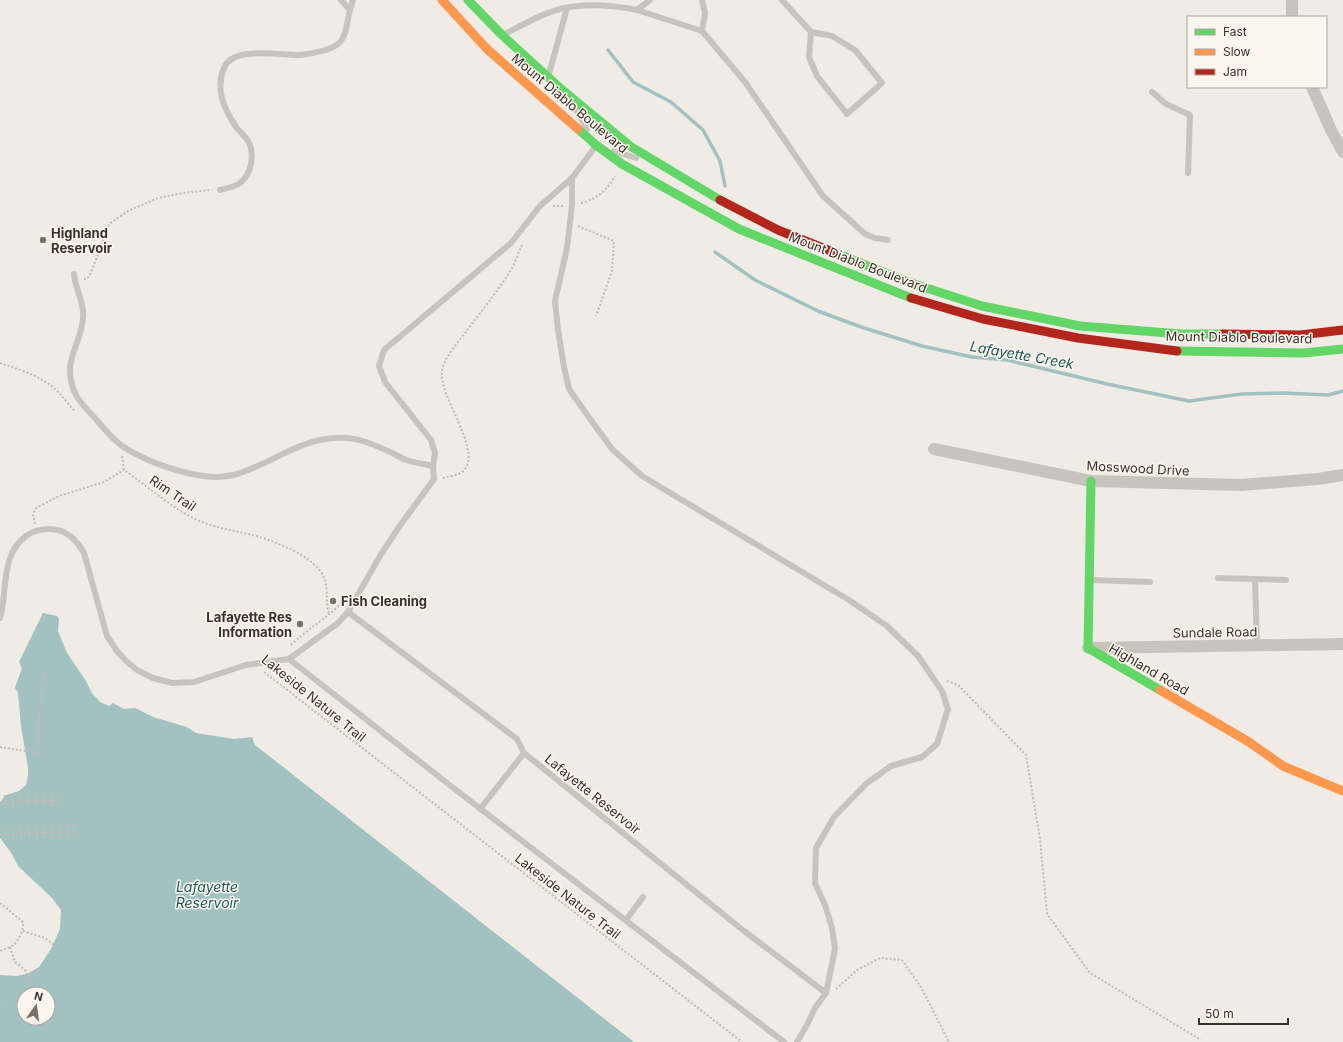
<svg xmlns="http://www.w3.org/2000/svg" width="1343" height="1042" font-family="Inter,sans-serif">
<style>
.water{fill:#a1c2c1;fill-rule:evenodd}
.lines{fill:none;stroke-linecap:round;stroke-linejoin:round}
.stream{stroke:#a1c2c1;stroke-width:3.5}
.path{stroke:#c2bbb6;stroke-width:2;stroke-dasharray:2 2;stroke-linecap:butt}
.lane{stroke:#c9c3be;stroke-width:6}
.street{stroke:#c9c3be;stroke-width:12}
.fast{stroke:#63d668;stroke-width:9}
.slow{stroke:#ff974d;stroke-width:9}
.jam{stroke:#b3261e;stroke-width:9}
.poi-dot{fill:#7a716c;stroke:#fbf5ee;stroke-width:1.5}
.labels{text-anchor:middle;stroke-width:3;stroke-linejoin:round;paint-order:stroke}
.street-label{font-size:13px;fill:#3b302b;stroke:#fbf5ee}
.poi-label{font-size:13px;font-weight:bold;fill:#3b302b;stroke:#fbf5ee;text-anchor:start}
.water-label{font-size:14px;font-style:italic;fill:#1f5a5e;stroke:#fbf5ee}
</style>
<rect width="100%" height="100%" fill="#f0ebe5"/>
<path class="water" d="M43,613l14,3 2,3 -1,12 9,22 19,28 6,12 8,9 9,4 4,-3 11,6 11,-1 18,9 34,10 9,6 38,6 18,-2 3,8 379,297h-634v-67l16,1 11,-2 12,-7 12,-18 9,-20 1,-19 -9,-12 -34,-32 -6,-12 -12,-16v-36l6,-7 13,-4 7,-6 2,-9v-8l-7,-42 -3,-33 -3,-5 7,-20 -3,-6zM24,994h24v24h-24z"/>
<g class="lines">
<g class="stream">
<path d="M608,50l25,32 38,20 32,28 17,31 5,25"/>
<path d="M715,252l40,28 63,31 43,16 61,19 50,11 35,3 100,24 82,17 53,-7 42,-1 44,2 15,-4"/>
</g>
<g class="path">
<path d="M581,203c15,-3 27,-14 34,-27"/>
<path d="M553,206h10"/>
<path d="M578,226l36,15 -2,30 -16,45"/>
<path d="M84,279h3l4,-6 18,-49 19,-13 30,-13 25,-5 28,-3"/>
<path d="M0,363c21,7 45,14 60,31 5,5 9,12 15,17"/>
<path d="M122,456l2,14c25,17 46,37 73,50 19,8 39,11 59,16 15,4 28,10 42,17 9,5 20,13 25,22 6,11 2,26 6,39"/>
<path d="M443,478c7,-2 17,-2 22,-9 16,-21 -27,-74 -23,-98 2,-14 18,-31 26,-42 14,-19 30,-38 43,-59 4,-7 7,-17 11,-25"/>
<path d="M35,524l-2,-10 3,-6 23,-12 45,-14 20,-12"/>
<path d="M291,645c16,-16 37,-27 52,-44"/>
<path d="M264,672l478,370"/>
<path d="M947,681l11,4 68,70 14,84 7,75 43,59 111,67"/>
<path d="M0,747l38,6"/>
<path d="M38,758l1,-44 5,-42"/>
<path d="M59,791l1,15"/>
<path d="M43,792l1,15"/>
<path d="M51,792l1,15"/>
<path d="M20,793l1,16"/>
<path d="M28,793v16"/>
<path d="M35,793l1,15"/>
<path d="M12,794l1,16"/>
<path d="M5,795v15"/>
<path d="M0,802l59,-2"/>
<path d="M44,824v15"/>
<path d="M51,824l1,15"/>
<path d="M59,824l1,14"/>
<path d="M67,824v14"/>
<path d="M74,824l1,14"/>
<path d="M21,825v14"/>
<path d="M28,825l1,14"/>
<path d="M36,825l1,14"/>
<path d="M5,826l1,15"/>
<path d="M13,826l1,14"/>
<path d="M0,834l74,-3"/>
<path d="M0,903l23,19c1,8 -4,19 -11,24 -3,2 -8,3 -12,5"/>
<path d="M23,931l22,7 12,9"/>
<path d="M10,947l5,15 10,8 10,24"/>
<path d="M836,989l21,-19 23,-12 22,2 19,27 28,55"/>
<path d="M0,1006h5"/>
<path d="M48,1008l10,-3"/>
</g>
<g class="lane">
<path d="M702,0l3,13 -3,18"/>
<path d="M782,0l29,32 21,4 23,14 27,33 -35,31 -30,-38 -8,-19 2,-25"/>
<path d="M350,10l3,-10"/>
<path d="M637,10l65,21 43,51 78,114 42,38 10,4 13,2"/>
<path d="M503,35c18,-9 37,-21 57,-26 25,-6 52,-4 77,1l13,-10"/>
<path d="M549,74l18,-66"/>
<path d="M1152,92l14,12 24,11 -2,58"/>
<path d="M576,109l11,20"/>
<path d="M614,151l22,7"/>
<path d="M572,178v27l-5,43 -12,53 3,29 6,37 5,22 24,34 19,26 30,27 207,124 38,26 31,30 24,35 6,18 -11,35 -15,13 -31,9 -24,17 -33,34 -18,31 -1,35 10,22 7,23 3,21 -9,44 -11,15 -7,15 -11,19"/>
<path d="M220,190c7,-2 15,-3 20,-7 12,-9 15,-30 8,-42 -3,-5 -8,-9 -12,-14 -12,-18 -21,-38 -12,-59 9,-23 57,-12 76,-13 10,-1 31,-5 38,-11 9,-7 9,-24 12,-34l-9,-10"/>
<path d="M74,274c1,15 11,29 9,44 -2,28 -21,41 -9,73 4,10 13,19 20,26 8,9 18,22 28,29 26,17 80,37 111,29 36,-9 63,-35 102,-37 20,-2 38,6 55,14 5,2 11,6 16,8 9,3 18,4 27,6"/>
<path d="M1218,578l68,2"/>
<path d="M1255,579l2,66"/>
<path d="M1091,580l59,2"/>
<path d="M348,612l169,127 7,14 220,178 82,62"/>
<path d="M0,618c8,-27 0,-63 26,-82 7,-5 14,-7 23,-7 17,0 27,10 35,24l23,83 10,15 9,10 11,9 16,8 19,5 22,-1 52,-17 43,-6 49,-36 10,-11 32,-56 19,-29 35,-48 -1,-13 2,-13 -4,-13 -46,-58 -6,-16 5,-16 127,-107 29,-37 32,-28 23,-31"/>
<path d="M289,659l167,131 328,252"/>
<path d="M480,809l44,-56"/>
<path d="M626,920l17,-23"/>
</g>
<g class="street">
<path d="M1292,17v-17"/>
<path d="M1312,87l19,43 12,22"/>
<path d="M934,449l157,32 150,4 77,-6 25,-4"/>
<path d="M1088,648l255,-4"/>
</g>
<g class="fast">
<path d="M468,0l34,35 58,53 70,58 90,54"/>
<path d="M578,129l18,16 26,19 117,65 172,69"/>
<path d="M833,252l75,30 74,24 98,20 101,8h42"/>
<path d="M1177,351l126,2 40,-4"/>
<path d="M1091,481l-3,167 72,42"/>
</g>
<g class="slow">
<path d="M442,0l45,49 91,80"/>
<path d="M1160,690l89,52 34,24 60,25"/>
</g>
<g class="jam">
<path d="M720,200l58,30 55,22"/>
<path d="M911,298l72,21 95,19 99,13"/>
<path d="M1223,334l77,1 43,-5"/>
</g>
</g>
<g class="poi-dot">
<circle cx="43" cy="240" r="4"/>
<circle cx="333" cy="601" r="4"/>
<circle cx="300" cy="624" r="4"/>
</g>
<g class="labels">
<g class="street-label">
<text transform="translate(570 103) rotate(40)" y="5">Mount Diablo Boulevard</text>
<text transform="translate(858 262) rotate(21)" y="5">Mount Diablo Boulevard</text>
<text transform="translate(1239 337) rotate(1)" y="5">Mount Diablo Boulevard</text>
<text transform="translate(1138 468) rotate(3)" y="5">Mosswood Drive</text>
<text transform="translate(173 493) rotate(34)" y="5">Rim Trail</text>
<text transform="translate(1215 632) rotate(-1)" y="5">Sundale Road</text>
<text transform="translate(1149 669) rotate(30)" y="5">Highland Road</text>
<text transform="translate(314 698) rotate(39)" y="5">Lakeside Nature Trail</text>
<text transform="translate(593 794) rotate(39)" y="5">Lafayette Reservoir</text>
<text transform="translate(568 896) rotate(38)" y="5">Lakeside Nature Trail</text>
</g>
<g class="poi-label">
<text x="51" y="238">Highland<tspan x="51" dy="15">Reservoir</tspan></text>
<text x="341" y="606">Fish Cleaning</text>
<text x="292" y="622" text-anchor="end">Lafayette Res<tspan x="292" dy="15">Information</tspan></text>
</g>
<g class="water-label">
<text transform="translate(1022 355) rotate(10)" y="5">Lafayette Creek</text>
<text x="207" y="892">Lafayette<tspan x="207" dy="16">Reservoir</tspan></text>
</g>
</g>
<rect x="1187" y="16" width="140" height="72" fill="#fbf5ee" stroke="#aea6a0"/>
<rect x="1195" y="29" width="20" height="6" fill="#63d668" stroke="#aea6a0"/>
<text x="1223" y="36" font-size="12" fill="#3b302b">Fast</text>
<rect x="1195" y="49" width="20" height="6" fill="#ff974d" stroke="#aea6a0"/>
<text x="1223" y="56" font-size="12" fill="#3b302b">Slow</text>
<rect x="1195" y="69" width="20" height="6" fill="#b3261e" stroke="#aea6a0"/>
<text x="1223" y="76" font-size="12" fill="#3b302b">Jam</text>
<g transform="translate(36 1006) rotate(14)"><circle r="19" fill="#fbf5ee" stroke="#aea6a0"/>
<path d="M0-3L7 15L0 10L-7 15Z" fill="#7a716c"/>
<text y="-6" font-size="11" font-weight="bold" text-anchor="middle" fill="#3b302b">N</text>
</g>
<path d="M1199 1018v6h89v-6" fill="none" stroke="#3b302b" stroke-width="2"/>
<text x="1205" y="1018" font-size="12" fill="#3b302b" stroke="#fbf5ee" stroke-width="3" paint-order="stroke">50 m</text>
</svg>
